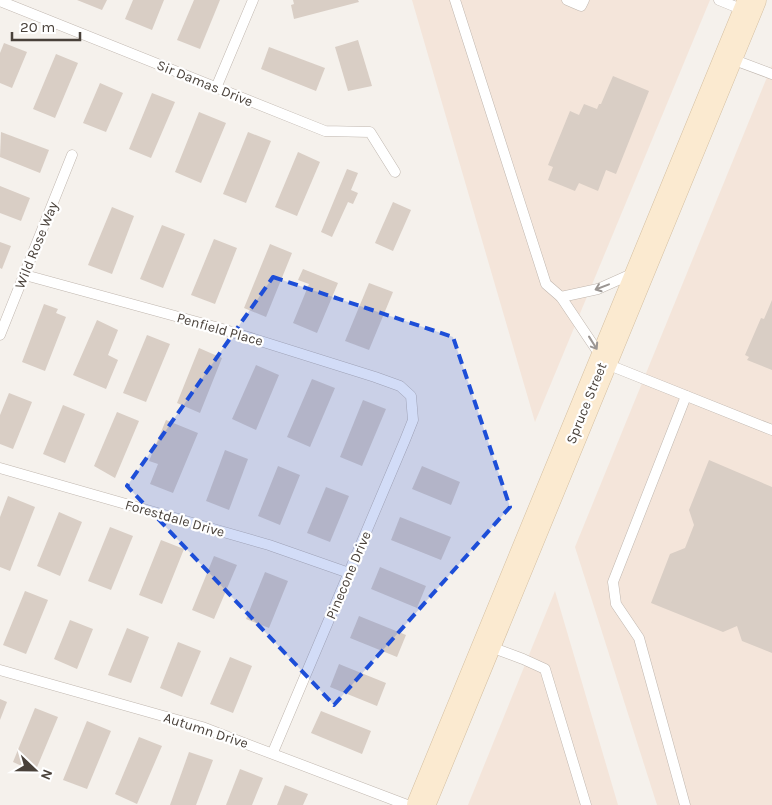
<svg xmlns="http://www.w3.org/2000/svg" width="772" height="805" font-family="Karla,sans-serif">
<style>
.commercial{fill:#f4e5da}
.building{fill:#d9cec5}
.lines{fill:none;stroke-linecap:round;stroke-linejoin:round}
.service-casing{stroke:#c0b7af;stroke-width:11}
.secondary-casing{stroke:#d4bfa1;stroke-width:29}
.service{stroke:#fff;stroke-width:10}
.secondary{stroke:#fbead0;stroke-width:28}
.oneway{stroke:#9b9693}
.marked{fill:#1d4ed8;fill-opacity:0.2;stroke:#1d4ed8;stroke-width:4;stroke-dasharray:10 6;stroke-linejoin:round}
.labels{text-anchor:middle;stroke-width:4.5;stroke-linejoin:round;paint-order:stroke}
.street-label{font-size:14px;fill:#49413a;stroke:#fff}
</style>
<rect width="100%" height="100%" fill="#f5f1ec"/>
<g class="commercial">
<path d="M412,0h298l-175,422z"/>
<path d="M772,65v740h-115l-82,-258z"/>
<path d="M555,591l63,214h-150z"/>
</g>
<g class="building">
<path d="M77,0h30l-5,10z"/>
<path d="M133,0h31l-12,30 -27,-11z"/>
<path d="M194,0h26l-20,49 -23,-9z"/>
<path d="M293,0h65l1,2 -65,17 -3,-14 3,-1z"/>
<path d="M358,40l14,46 -24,5 -13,-44z"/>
<path d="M4,43l23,9 -15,36 -12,-5v-30z"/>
<path d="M269,47l56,21 -9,23 -55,-22z"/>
<path d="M56,54l22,9 -23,55 -22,-9z"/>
<path d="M613,76l36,15 -33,83 -10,-4 -8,21 -19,-8 -4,8 -27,-11 5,-13 -5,-2 22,-54 9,4 5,-11 13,5 2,-5h2z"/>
<path d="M100,83l23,10 -17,39 -23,-9z"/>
<path d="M152,93l23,9 -24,56 -22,-9z"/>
<path d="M199,112l27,11 -25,60 -26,-11z"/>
<path d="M1,132l48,18 -9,23 -40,-16z"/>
<path d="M248,132l23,9 -25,62 -23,-9z"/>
<path d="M298,152l22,10 -23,54 -22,-9z"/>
<path d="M347,169l11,4 -7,17 7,3 -5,11 -5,-2 -16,35 -11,-5z"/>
<path d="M0,186l30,12 -9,23 -21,-8z"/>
<path d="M393,202l18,8 -18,41 -18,-8z"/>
<path d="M112,207l22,9 -22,58 -24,-9z"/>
<path d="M162,225l23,9 -22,54 -23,-9z"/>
<path d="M214,239l23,9 -22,56 -24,-9z"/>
<path d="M0,242l11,4 -9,23 -2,-1z"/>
<path d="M270,244l22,9 -26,64 -22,-9z"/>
<path d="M303,269l35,14 -21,50 -24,-10 16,-39 -11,-4z"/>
<path d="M369,283l24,9 -24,58 -24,-9z"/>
<path d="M772,300v70l-25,-10 2,-3 -4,-2 16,-37 3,1z"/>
<path d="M44,304l14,5 -2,4 10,4 -21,54 -23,-9z"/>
<path d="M97,320l21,10 -10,25 10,5 -12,29 -33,-14z"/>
<path d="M147,335l23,9 -24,58 -23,-9z"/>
<path d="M199,348l23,10 -22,55 -23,-10z"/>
<path d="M256,365l23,10 -23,55 -24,-11z"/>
<path d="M312,379l23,9 -25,59 -23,-10z"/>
<path d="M9,393l23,9 -19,47 -13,-5v-29z"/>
<path d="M363,400l23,9 -24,57 -22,-9z"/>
<path d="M63,405l22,9 -20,49 -22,-9z"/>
<path d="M117,412l22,9 -24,57 -21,-12z"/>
<path d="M166,420l32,13 -25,60 -23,-9 8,-20 -9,-3z"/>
<path d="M225,450l23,9 -19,51 -23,-9z"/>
<path d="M709,460l63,27v166l-30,-12 -5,-15 -14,6 -72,-29 19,-49 15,-6 9,-23 -5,-15z"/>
<path d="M278,466l22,9 -20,50 -22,-9z"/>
<path d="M422,466l38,16 -9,23 -39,-16z"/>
<path d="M326,487l23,9 -19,46 -23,-9z"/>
<path d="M8,496l27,11 -25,64 -10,-4v-50z"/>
<path d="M59,512l23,10 -22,54 -23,-10z"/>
<path d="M400,517l51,20 -10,23 -50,-20z"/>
<path d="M110,527l23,9 -22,54 -23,-9z"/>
<path d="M161,540l23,9 -22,55 -23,-9z"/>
<path d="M214,556l23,9 -23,54 -22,-9z"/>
<path d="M380,567l46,19 -9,22 -46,-19z"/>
<path d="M265,572l23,9 -19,47 -23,-9z"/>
<path d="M25,591l23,9 -22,54 -23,-9z"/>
<path d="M359,616l47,19 -9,22 -47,-19z"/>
<path d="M70,620l23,9 -16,40 -23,-10z"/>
<path d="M127,628l22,9 -18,46 -23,-8z"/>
<path d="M178,642l23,9 -19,46 -22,-9z"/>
<path d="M230,657l22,9 -19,47 -23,-9z"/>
<path d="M339,664l47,19 -9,23 -47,-19z"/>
<path d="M0,699l7,3 -7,18z"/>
<path d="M35,708l23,9 -23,55 -22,-10z"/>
<path d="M321,711l50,20 -9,23 -51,-21z"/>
<path d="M87,721l24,10 -24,58 -24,-9z"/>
<path d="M139,737l23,9 -25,58 -22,-10z"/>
<path d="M189,752l24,8 -17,45h-26z"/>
<path d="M240,769l23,9 -11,27h-26z"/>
<path d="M285,785l23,9 -5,11h-26z"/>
</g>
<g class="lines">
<g class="service-casing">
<g id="service">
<path d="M455,0l91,284 15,13 41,61"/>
<path d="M567,0l14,6 3,-6"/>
<path d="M719,0l27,11"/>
<path d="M0,1l325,130 45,1 25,40"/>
<path d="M729,58l43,16"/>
<path d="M216,88l37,-88"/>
<path d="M25,275l194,53 156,49 25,9 11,10 2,24 -8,20 -132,312"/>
<path d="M561,297l37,-8 38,-17"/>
<path d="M0,335l72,-180"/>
<path d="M604,363l168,67"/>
<path d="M0,468l269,77 80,28"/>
<path d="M488,646l35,13 22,10 41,136"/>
<path d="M0,670l202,57 205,78"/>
<path d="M685,805l-46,-167 -23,-34 -3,-22 73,-186"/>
</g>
</g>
<g class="secondary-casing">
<path id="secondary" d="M421,805l331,-805"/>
</g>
<use href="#service" class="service"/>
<use href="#secondary" class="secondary"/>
</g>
<defs><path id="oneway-shaft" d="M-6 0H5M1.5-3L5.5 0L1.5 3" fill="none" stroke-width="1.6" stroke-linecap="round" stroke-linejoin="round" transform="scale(1.25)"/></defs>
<g class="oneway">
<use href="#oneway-shaft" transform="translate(602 287) rotate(159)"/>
<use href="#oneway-shaft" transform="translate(593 343) rotate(58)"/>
</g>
<path class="marked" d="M273,277l180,60 57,170 -176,198 -207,-219z"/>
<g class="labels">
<g class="street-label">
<text transform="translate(205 83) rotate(22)" y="5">Sir Damas Drive</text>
<text transform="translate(36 245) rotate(-68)" y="5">Wild Rose Way</text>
<text transform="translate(220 329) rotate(16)" y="5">Penfield Place</text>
<text transform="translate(586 403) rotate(-68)" y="5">Spruce Street</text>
<text transform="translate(175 518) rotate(16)" y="5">Forestdale Drive</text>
<text transform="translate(348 575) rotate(-67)" y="5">Pinecone Drive</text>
<text transform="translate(206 730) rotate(18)" y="5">Autumn Drive</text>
</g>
</g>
<g transform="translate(35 770) rotate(112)" stroke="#ffffff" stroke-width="4" paint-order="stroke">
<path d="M0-4L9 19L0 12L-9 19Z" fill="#49413a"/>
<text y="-8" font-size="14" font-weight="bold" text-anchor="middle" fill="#49413a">N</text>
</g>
<path d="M12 32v8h68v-8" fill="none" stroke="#49413a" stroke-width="2.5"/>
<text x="20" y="32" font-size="15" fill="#49413a" stroke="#ffffff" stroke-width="4" paint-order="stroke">20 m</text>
</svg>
